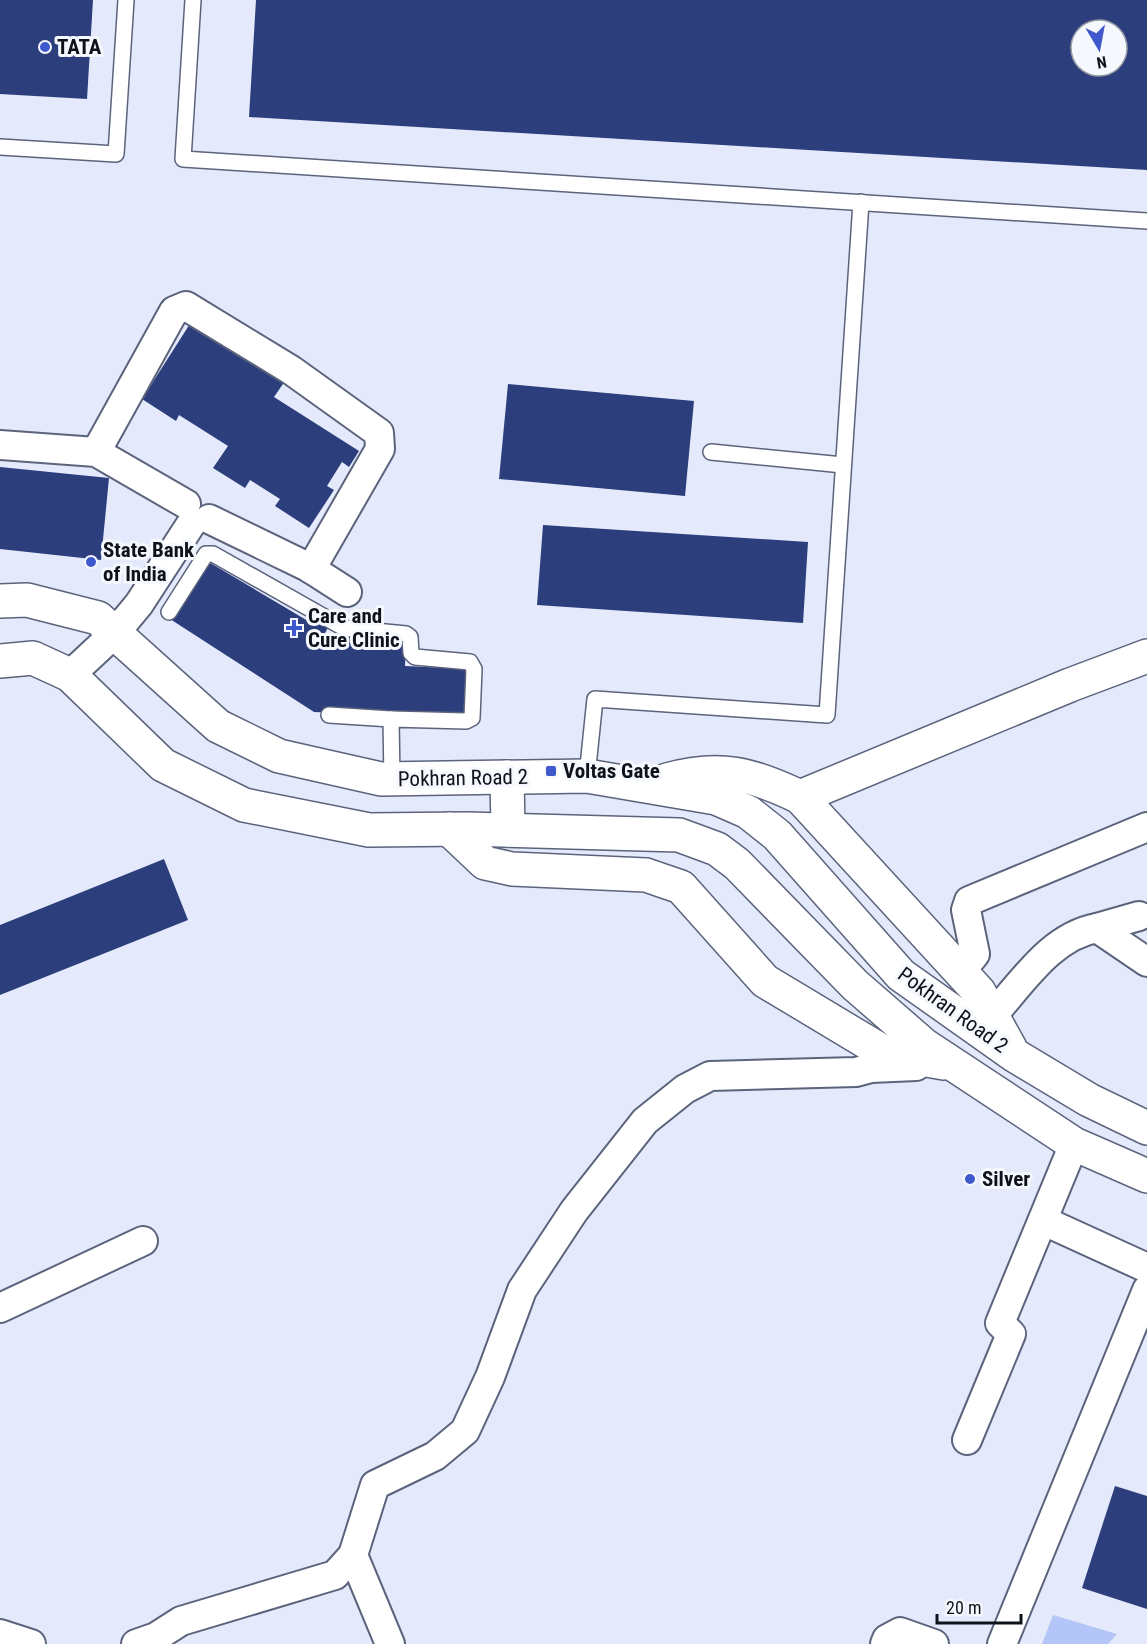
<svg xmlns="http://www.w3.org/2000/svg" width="1147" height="1644" font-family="'Roboto Condensed',sans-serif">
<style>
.green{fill:#b4c6f7}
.building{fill:#2d3e7d;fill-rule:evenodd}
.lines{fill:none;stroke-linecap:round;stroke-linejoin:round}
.lane-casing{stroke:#5b647c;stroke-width:18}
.street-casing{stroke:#5b647c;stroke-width:32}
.secondary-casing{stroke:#5b647c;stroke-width:36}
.lane{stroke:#fff;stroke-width:15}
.street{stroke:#fff;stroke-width:28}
.secondary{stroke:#fff;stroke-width:33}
.poi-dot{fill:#3f59cc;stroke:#f5f8fd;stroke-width:2}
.labels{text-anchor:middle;stroke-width:6;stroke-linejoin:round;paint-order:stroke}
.poi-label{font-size:21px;font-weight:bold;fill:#0e121b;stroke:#f5f8fd;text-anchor:start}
.street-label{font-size:21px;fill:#0e121b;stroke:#f5f8fd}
</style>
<rect width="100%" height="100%" fill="#e4eafb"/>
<path class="green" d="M1053,1615l64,19 -9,10h-66z"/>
<g class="building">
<path d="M0,0h93l-6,99 -87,-5z"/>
<path d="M256,0h891v170l-898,-53zM1081,30h36v36h-36z"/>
<path d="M193,319l94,59 -13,19 85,54 -10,16 -7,-5 -15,24 7,4 -25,38 -34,-22 5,-7 -30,-19 -5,8 -32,-20 15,-22 -49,-31 -3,6 -34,-22z"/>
<path d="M508,384l186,17 -9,95 -186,-17z"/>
<path d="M0,467l109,11 -8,82 -101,-11z"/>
<path d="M543,525l265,17 -5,81 -266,-18z"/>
<path d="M207,561l101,60 4,-8 17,13 -4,7 81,3 -1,30 65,3 -2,49 -154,-6 -144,-93z"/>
<path d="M164,859l24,61 -188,75v-70z"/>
<path d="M1115,1486l32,10v113l-65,-21z"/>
</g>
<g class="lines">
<g class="lane-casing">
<g id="lane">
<path d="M193,0l-10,159 964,62"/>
<path d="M0,147l116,7 10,-154"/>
<path d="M711,452l132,13"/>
<path d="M169,612l37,-58h7l131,74 62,6 4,3 1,16 4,4 55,5 4,7 -2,49 -6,3 -75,-2 1,60"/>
<path d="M329,715l62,4"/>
<path d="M587,776l8,-77 232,16 34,-513"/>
</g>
</g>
<g class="street-casing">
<g id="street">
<path d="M0,445l96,7 90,52"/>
<path d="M96,452l78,-141 12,-5 105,64 88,63 1,16 -69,120"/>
<path d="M209,519l99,48 39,25"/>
<path d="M70,675l45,-42 24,-29 52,-80"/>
<path d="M1097,928l42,-12"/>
<path d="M961,971l14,-17 -9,-44 3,-9 178,-74"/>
<path d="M992,1016c30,-33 59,-80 105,-88l50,34"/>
<path d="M1044,1221l103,47"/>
<path d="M0,1308l143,-67"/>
<path d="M967,1440l44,-106 -11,-11 74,-179"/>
<path d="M0,1634l31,10"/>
<path d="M136,1644l20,-7 25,-16 154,-46 18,-20"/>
<path d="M390,1644l-37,-89 22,-70 60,-29 30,-25 25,-54 32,-87 52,-79 71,-90 40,-32 25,-13 146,-4 15,-4 45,-2"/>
<path d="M885,1644l2,-5 13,-7 34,12"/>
<path d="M1002,1644l145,-354"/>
</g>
</g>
<g class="secondary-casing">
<g id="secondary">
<path d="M0,601l27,-1 71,18 120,108 61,30 102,23 206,-3 129,22 32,14 29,23 124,140 113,80 75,45 58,28"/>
<path d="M0,661l33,-3 37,17 93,90 81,40 125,25 99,-1 211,6 38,14 20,15 118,121 69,60 150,99 73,32"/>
<path d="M507,777l1,53"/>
<path d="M667,780c53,-15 85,-6 133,17l179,195 31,56"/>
<path d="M800,797l270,-112 77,-29"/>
<path d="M449,829l36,34 27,6 134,6 35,12 84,94 120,72 59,10"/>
</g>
</g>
<use href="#lane" class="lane"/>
<use href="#street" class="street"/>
<use href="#secondary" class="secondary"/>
</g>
<g class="poi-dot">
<circle cx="45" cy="47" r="6"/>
<circle cx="91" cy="562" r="6"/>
<path d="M291 619h6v6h6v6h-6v6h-6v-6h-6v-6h6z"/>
<rect x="545" y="765" width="12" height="12" rx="3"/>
<circle cx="970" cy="1179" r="6"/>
</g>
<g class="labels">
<g class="poi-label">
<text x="57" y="54">TATA</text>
<text x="103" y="557">State Bank<tspan x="103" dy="24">of India</tspan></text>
<text x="308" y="623">Care and<tspan x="308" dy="24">Cure Clinic</tspan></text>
<text x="563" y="778">Voltas Gate</text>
<text x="982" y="1186">Silver</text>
</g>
<g class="street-label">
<text transform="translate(463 778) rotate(-1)" y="7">Pokhran Road 2</text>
<text transform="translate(953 1010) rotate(36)" y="7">Pokhran Road 2</text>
</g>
</g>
<g transform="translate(1099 48) rotate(170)"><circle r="28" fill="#f5f8fd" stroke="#999ca3" stroke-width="1.5"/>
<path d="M0-4.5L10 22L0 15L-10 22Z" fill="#3f59cc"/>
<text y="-9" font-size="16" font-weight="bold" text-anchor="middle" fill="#0e121b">N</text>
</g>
<path d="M937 1614v9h84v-9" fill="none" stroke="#0e121b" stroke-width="3"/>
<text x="946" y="1614" font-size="18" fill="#0e121b" stroke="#f5f8fd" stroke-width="4.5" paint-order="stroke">20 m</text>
</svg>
